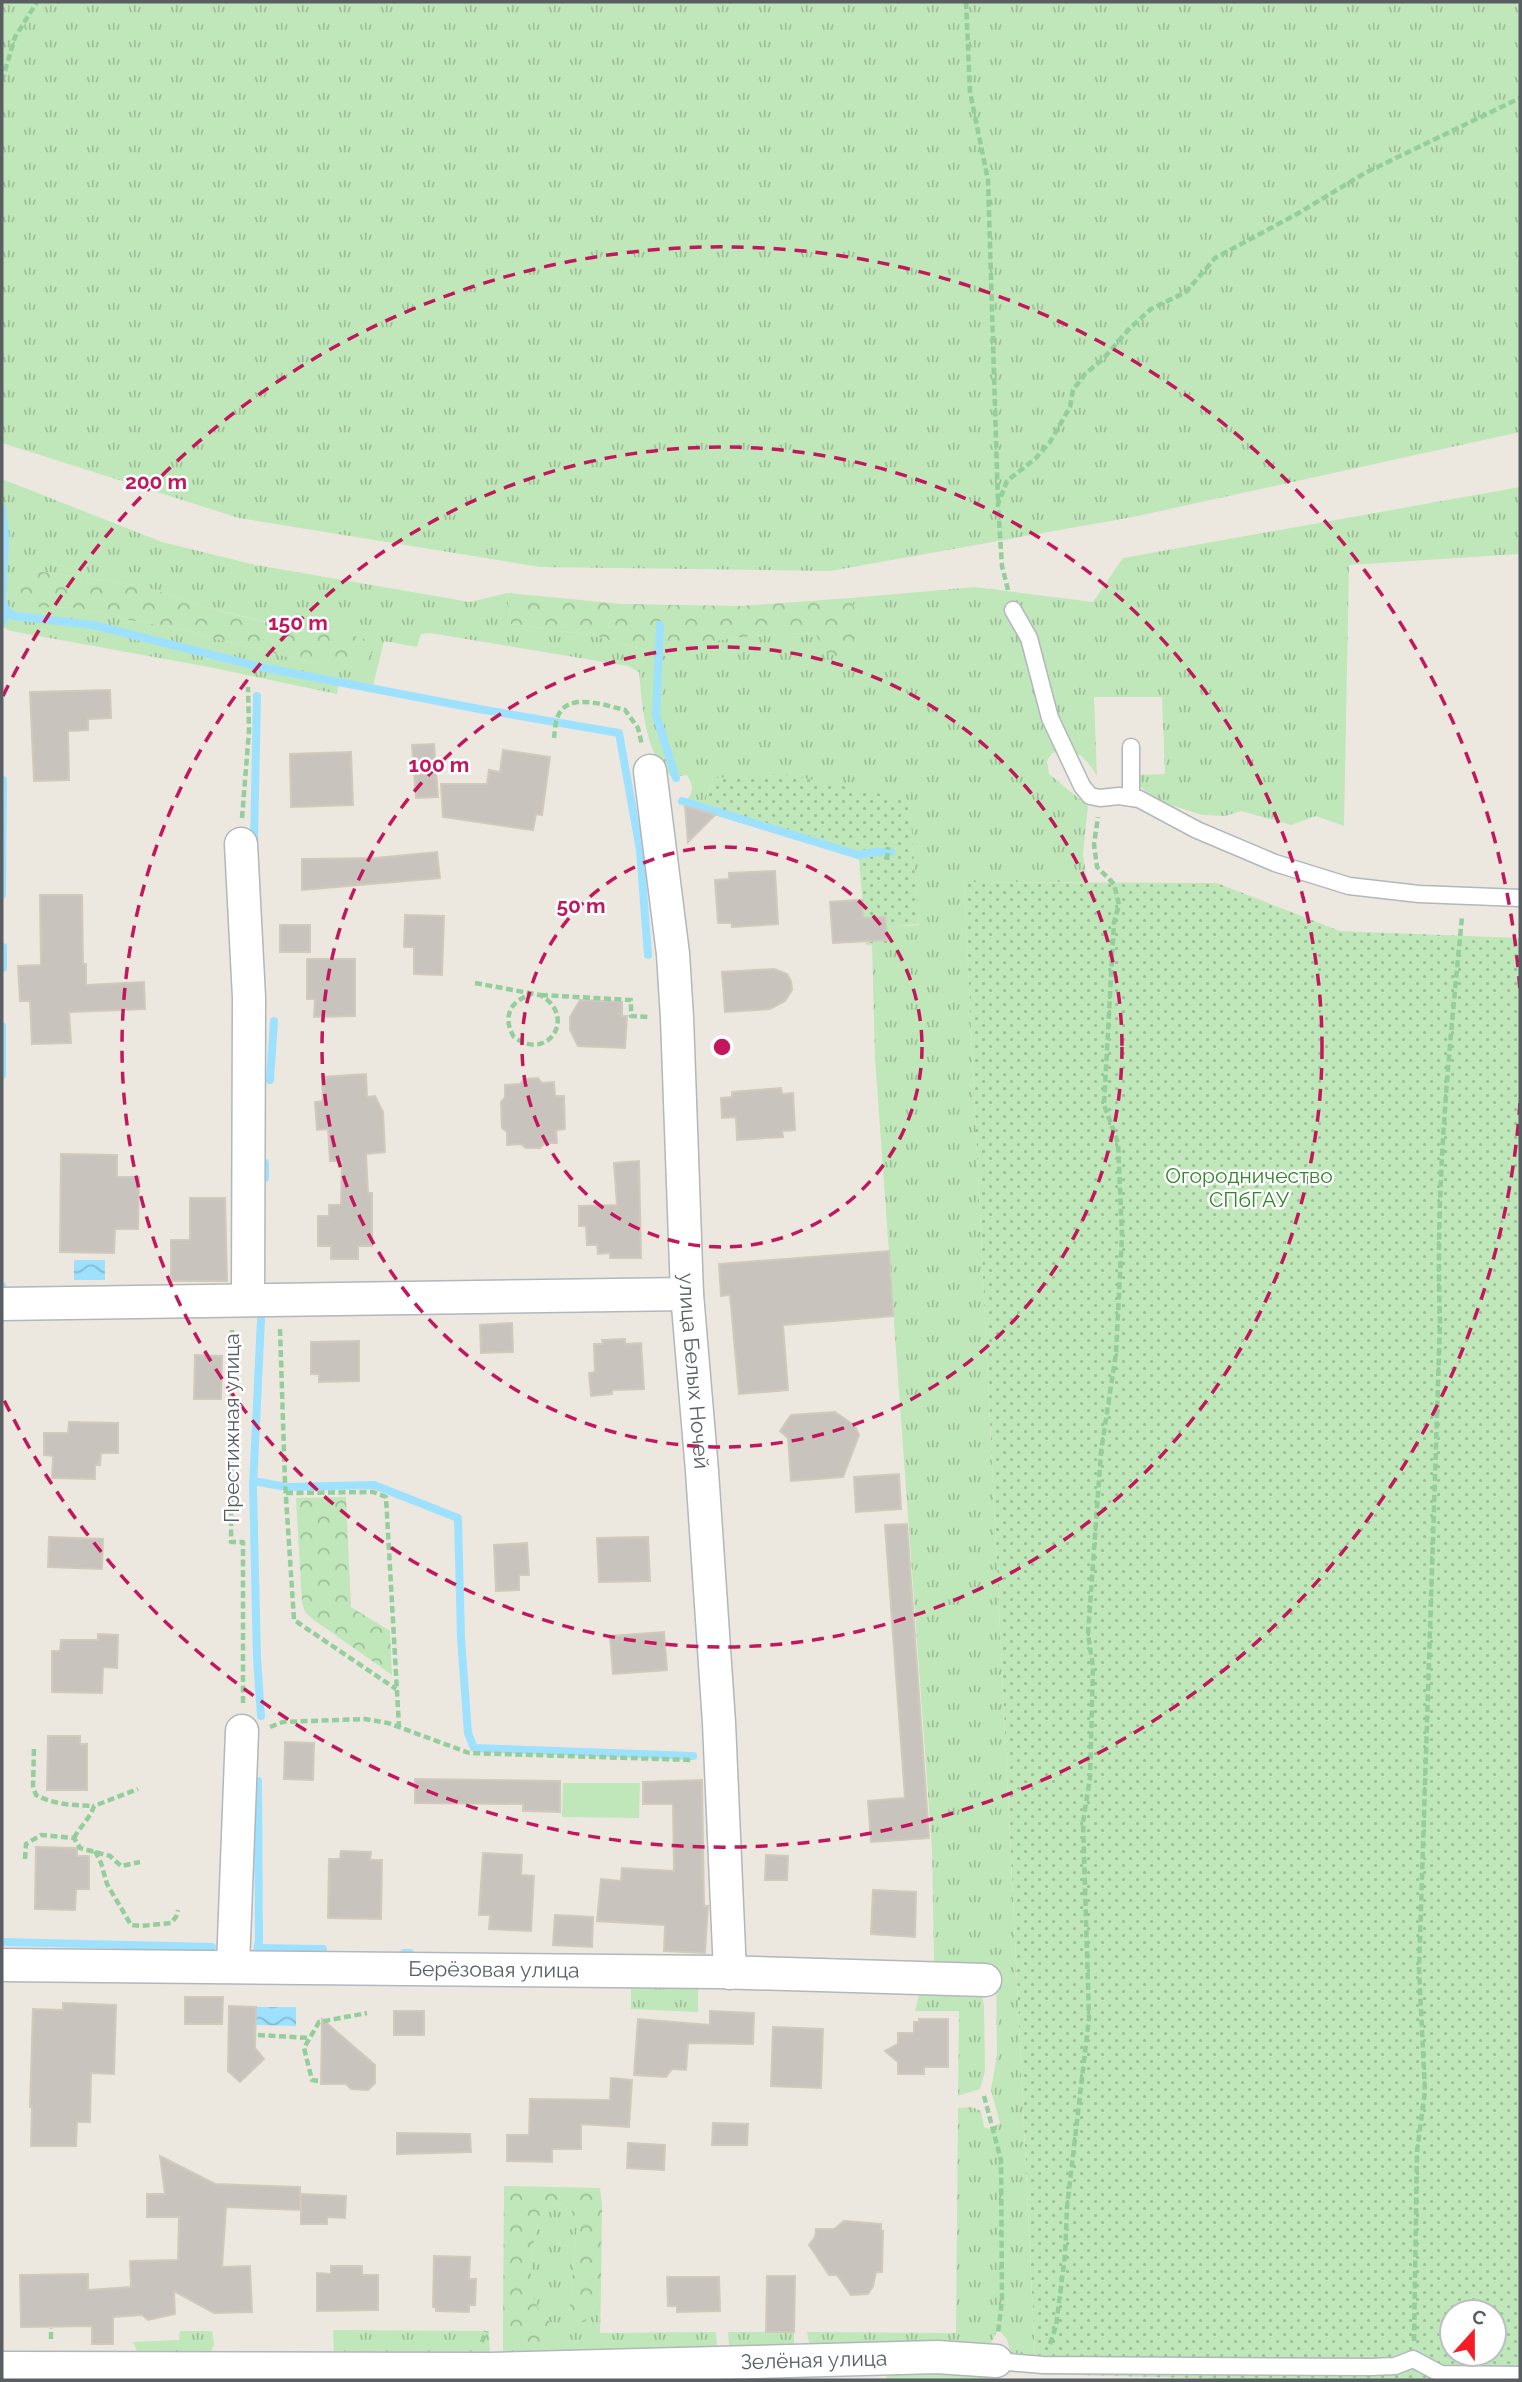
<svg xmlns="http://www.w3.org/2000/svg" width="1522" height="2382" font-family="Raleway,sans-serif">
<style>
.grass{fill:url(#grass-tufts);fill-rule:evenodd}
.forest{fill:url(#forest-crowns)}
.garden{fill:url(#garden-dots);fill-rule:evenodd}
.pitch{fill:#bfe7b9}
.water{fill:url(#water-waves)}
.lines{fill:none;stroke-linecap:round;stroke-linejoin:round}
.stream{stroke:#9de1ff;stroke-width:8}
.building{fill:#c8c3bc;stroke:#d2c9bd;stroke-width:2}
.lane-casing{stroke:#b2b7bc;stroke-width:19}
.street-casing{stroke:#b2b7bc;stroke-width:35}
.path{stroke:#94ce9c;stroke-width:4.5;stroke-dasharray:7 3.5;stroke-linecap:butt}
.lane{stroke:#fff;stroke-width:16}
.street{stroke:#fff;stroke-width:32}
.ring{fill:none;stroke:#c2185b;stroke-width:3.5;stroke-dasharray:12 9}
.labels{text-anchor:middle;stroke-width:5;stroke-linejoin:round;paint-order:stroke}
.park-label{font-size:21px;fill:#34842e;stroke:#fff}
.street-label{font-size:21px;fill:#585e62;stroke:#fff}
.centre{fill:#c2185b;stroke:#fff;stroke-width:3.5}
.ring-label{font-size:21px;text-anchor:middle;font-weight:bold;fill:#c2185b;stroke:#fff;stroke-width:5;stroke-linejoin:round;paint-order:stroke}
</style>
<defs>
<pattern id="grass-tufts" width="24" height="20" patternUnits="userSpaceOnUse" patternTransform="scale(1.75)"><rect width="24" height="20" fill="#bfe7b9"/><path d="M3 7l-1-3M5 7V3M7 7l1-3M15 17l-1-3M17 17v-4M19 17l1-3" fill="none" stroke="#9ebe9a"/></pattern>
<pattern id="forest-crowns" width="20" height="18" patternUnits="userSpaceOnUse" patternTransform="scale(1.75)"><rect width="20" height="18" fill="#bfe7b9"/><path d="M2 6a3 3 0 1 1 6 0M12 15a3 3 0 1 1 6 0" fill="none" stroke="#9ebe9a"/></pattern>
<pattern id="garden-dots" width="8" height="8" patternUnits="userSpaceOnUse" patternTransform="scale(1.75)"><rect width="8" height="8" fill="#bfe7b9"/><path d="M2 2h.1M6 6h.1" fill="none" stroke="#9ebe9a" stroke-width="1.8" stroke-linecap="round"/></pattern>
<pattern id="water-waves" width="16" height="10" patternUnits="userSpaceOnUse" patternTransform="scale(1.75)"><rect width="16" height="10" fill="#9de1ff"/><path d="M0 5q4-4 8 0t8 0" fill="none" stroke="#83bad2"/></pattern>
</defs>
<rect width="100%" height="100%" fill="#ede8df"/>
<g class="grass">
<path d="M2,2h1518v430l-387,85 -303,54 -290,-4 -301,-49 -237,-75z"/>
<path d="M2,479l160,63 94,23 214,37 37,-9 4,31 80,11 79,22c38,-23 102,-22 146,-24l10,20 31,-37 -6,-18 124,-11 118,15 30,-44 397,-71v67l-171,11 -5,261 -28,-10 -25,9 -50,-14 -16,5 -23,-1 -34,-11 -20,-11 -10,-8 -3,-10 30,-1 -3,-77h-68l3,79c-14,-22 -19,-26 -45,-23l-5,8 2,13 39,32 -5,48 4,28h-123l71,1475 -24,-2 -4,-16 -9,-10 -10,20 -174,2 -5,-8 -2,-11 149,1 2,-225 14,-1 9,4 3,16 5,2 11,-6 -9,-33 6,-35 -1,-82 -87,-4v-8h25l-2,-112 -57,-791 -3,-114h16l-2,-17 33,-2 -10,-124 -196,-23 -11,33 -19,-6c10,-12 12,-17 4,-30l-15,2c-27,-20 -30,-74 -33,-105l-11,-6 -198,-33 -9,1 -4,13 -33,-6 -12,49 -33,-8 -2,12 -128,-27 -198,-36 -9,-4v-117l2,-3 -2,-1zM37,571l107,15 56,20 113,27 23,-3 -20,34 -150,-38 -37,-6 -51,-12 -38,-1z"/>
<path d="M631,1986l67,2v24l-67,-3z"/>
<path d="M977,1993l5,4 2,8 1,66 -5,18 -22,7 1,-85h-44l4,-16z"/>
<path d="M559,2203l12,6 6,18 -8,85h23l9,-20 -1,41 116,-1 1,13 -4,8 -210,7v-29l15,12 39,-15c-6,-6 -15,-13 -19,-20 -15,-25 -4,-77 6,-102z"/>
<path d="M333,2330l156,1 1,24 -156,-1z"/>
<path d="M180,2331h32l2,13 -5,12h-70l-6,-14 46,-2z"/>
<path d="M728,2332h66v15l-58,6 -7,-8z"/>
<path d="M888,2370l95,3 6,7h-103z"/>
</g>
<g class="forest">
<path d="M37,571l107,15 56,20 40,10 73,17 23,-3 31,10 6,12 -9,11 -15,3 -33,-2 -150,-38 -37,-6 -51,-12 -38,-1 -14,-4 -6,-13 4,-14z"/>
<path d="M507,593l115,11 118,2 111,-8 6,18 -4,28 -17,12 -10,-3 -11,-20c-43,2 -107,1 -144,24l-80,-22 -80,-11z"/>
<path d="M346,1497l5,110 39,24 2,44 -78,-55 -9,-8 -3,-9 -6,-105z"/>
<path d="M504,2186l96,2 2,17 -1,87 -9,20 -7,10 -11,-1 -5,-9 8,-85 -6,-18 -12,-6 -14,3c-12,24 -21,77 -7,102 4,7 13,14 19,20l1,14 -8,5 -32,-4 -15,-12z"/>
</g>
<g class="garden">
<path d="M785,774l124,26 10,124 -33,3 3,17 -23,1 -7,-86 -157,-48 11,-33z"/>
<path d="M964,882l253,1 123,48 180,7v1442h-243l-241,-6zM1452,2312h42v42h-42z"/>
</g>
<path class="pitch" d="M563,1783h77l-1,35 -77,-1z"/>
<g class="water">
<rect x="74" y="1260" width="31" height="20"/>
<path d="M256,2007h40v19l-41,-1z"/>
</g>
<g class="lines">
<g class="stream">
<path d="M2,508l3,27 -3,65 5,12 -4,10"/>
<path d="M7,612l7,4 79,9 167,42 219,42 140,24 21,117 8,105"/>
<path d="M660,625l-4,90 20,63"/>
<path d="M682,801l176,54 18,-3h15"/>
<path d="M254,844l3,-148"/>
<path d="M2,895l1,-115"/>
<path d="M3,947v21"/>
<path d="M2,1075v-49"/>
<path d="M270,1080l4,-59"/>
<path d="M265,1178v-15"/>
<path d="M2,1286v1"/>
<path d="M253,1481l28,5"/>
<path d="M288,1487l86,-2 84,33 3,120 7,95 6,15 219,8"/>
<path d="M261,1716l-4,-58 -4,-172 8,-166"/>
<path d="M2,1942l210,5"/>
<path d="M258,1948l65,1"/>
<path d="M257,1952l2,-12 -1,-159"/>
<path d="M404,1953h6"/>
</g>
</g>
<g class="building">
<path d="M110,690l1,28 -23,1v11l-20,1 1,49 -35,1 -4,-89z"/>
<path d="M434,744l4,53 -22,1 -4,-53z"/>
<path d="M503,750l47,7 -8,58 -6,-1 -3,16 -90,-13 -2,-33h46l2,-14 11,2z"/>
<path d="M351,752l2,53 -62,2 -1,-53z"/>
<path d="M685,806l30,9 -27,27z"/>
<path d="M437,852l3,26 -138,12v-31l73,-1z"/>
<path d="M775,871l3,53 -46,3v-4h-14l-3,-43 14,-1v-6z"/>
<path d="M40,895h42l1,69h3v21l58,-3 1,27 -76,3 2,31 -39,1 -2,-43h-10l-2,-35 23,-1z"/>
<path d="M857,900h5l1,18 22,-1 2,23 -54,3 -3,-41z"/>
<path d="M405,915l39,1 -2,59 -28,-1v-27h-10z"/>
<rect x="280" y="925" width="30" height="27"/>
<path d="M307,959h48v57l-41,1 1,-18h-8z"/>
<path d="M774,969l13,5 4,7 1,9 -7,11 -15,8 -45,3 -3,-40z"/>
<path d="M580,1000l42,2v14h5l-2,32 -47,-2 -8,-16v-13z"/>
<path d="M366,1074l1,23 8,-1 8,16 2,40 -19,2 2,39h4v53h-14v13h-27v-13h-13v-30h11v-11h12l1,-44h-12l-2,-32 -11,1 -2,-28 8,-1 -1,-24z"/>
<path d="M538,1078l4,5 12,-1 1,14h9l1,33 -9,1 1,13h-12l-5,5h-14l-5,-4 -14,1v-13l-5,-4 -1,-26 4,-5v-12l15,-1 4,-5z"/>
<path d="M781,1088l1,6 11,-1 2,37 -13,1 1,6 -46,3 -1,-23 -14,1 -1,-20 11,-1v-5z"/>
<path d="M61,1154l56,1v22h22l-1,52h-23l-1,24 -54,-1z"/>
<path d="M639,1161l2,97h-31v-5l-12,1 -1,-9h-10l-1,-19h-7v-20l38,-1 -3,-42z"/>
<path d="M190,1198h35l2,83h-56v-41h19z"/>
<path d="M889,1251l4,65 -110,9 5,65 -49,4 -9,-99 -9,1 -2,-32z"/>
<path d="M512,1323l1,29 -32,1 -1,-28z"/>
<path d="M625,1339v5l16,-1 3,46 -32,1v4l-21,2 -2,-23 6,-1 -1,-28h9l-1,-4z"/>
<path d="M359,1341v40l-40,1v-8h-8v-32z"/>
<path d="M195,1355l27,1 -1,43h-27z"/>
<path d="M835,1412l20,14 4,9 -16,42 -52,4 -3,-43 -8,-7 11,-16z"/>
<path d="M69,1422l49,1v30h-17l-1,12h-5v14l-43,-1 1,-22 -9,-1v-22h24z"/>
<path d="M899,1474l2,35 -45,3 -2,-35z"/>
<path d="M907,1524l22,314 -58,4 -3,-41 37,-3 -20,-273z"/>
<path d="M49,1537l54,2 -1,30 -54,-2z"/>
<path d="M648,1537l2,44 -51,1 -2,-44z"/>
<path d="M527,1543l2,32h-10v15l-23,1 -2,-46z"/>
<path d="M664,1632l3,38 -54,4 -3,-38z"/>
<path d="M98,1634l20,1 -1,33 -14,-1 -1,26 -50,-1v-41h8l1,-11h37z"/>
<path d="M48,1736h32v8h7v46h-40z"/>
<path d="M285,1742l29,1 -1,37 -29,-1z"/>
<path d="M415,1779l145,2v31l-37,-1v-7l-108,-1z"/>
<path d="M702,1780l2,126h4l-3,47 -41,-2 1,-26 -68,-4 4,-42 20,2 1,-13 52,3 -1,-67h-30v-22z"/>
<path d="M36,1847l41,1v8h12v33h-13l-1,21 -40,-1z"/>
<path d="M341,1851l30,1 -1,8h12l-1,59 -53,-1 1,-59h11z"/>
<path d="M483,1853l39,2 -1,20 13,1 -3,55 -42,-2 1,-14h-11z"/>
<path d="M766,1855l22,1 -1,24h-22z"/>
<path d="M873,1890l43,2 -1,45 -44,-3z"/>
<path d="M555,1915l38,2 -1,30 -39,-2z"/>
<path d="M185,1997h38l-1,27h-37z"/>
<path d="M63,2003l53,2 -2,69 -23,-1 -1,49h-13l-1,24h-45l1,-39h-2l3,-98 30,1z"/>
<path d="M229,2006l27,1 -1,41 9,11 -24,23 -12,-11z"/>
<rect x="394" y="2011" width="30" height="24"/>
<path d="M710,2011l44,2 -1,31 -65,-1 -2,27 -14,-1 -6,8 -32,-2 4,-56 72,6z"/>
<path d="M322,2019l53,46v18l-7,7 -17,-1 -5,-5h-25z"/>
<path d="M919,2019h29v48h-24v7h-26v-12l-13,-11 13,-7v-11h16v-11h5z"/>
<path d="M773,2027l50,2 -2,59 -50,-2z"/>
<path d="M611,2078l21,2 -3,47 -48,-3v25h-29v13l-45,-1v-26h22l1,-36 80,1z"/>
<path d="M713,2123l35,1 -1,21h-35z"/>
<path d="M397,2133l73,1 1,18 -74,2z"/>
<path d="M628,2143l37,2 -1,25 -37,-2z"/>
<path d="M160,2156l55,28 85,3v23l-74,-3 -4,60 28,-1 2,46 -38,1 -40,-22 1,23 -27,6 -6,-5 -29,2v27h-21v-18l-71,1 -1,-52 68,-1v16l43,-3 -1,-26 48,-1 1,-43h-32v-23h18z"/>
<path d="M301,2194l45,2 -1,22 -18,-1v7h-26z"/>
<path d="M844,2221l37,3v7h2l-1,41h-6l-3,14 -5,8 -17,1 -14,-20h-8l-20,-30 6,-8 1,-8h18z"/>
<path d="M434,2256l36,1 -1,22h7l-1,26h-6v7l-33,-1v-4h-3z"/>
<path d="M331,2266h31v9h16v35l-61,1v-38l14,1z"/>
<path d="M767,2276h28l-1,56h-28z"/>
<path d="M667,2277h52l1,34 -43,1v-6h-9z"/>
</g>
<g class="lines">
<g class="lane-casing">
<g id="lane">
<path d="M1013,610l16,28 21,80 32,68 8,10 10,2 19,-2 20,3 58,31 78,33 74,23 70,8 101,4"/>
<path d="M1131,747v50"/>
<path d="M996,2361l47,4 328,2 24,-1 18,-7 28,15 79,1"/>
</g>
</g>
<g class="street-casing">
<g id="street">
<path id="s1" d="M650,771l23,183 4,64 10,276 15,177 17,252 11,250"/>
<path d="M241,844l8,154 -1,302"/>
<path d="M2,1304l685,-10"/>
<path id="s2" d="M2,1965l716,7 267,8"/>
<path d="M233,1966l9,-235"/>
<path id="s3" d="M2,2368l487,1 448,-12 59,4"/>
</g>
</g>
<g class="path">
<path d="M966,2l4,90 18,88 10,323"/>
<path d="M2,81l13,-44 22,-35"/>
<path d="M1008,590l-6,-24 -4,-62 9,-23 28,-22 15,-17 20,-35 3,-17 12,-16 18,-15 27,-31 21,-19 35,-17 29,-34 82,-44 68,-41 155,-75"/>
<path d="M554,738c1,-7 1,-16 4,-22 10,-25 49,-10 67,-6l13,18 4,17"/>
<path d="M242,818l7,-87 -1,-44"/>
<path d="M887,860l1,-13"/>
<path d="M475,983l65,12c38,21 8,68 -26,42 -12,-19 -4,-37 17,-42"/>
<path d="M541,995l90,5v16l18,1"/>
<path d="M280,1329l5,153 9,138 102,69"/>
<path d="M232,1330l-1,212h12v163"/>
<path d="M286,1493l87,-1 13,5 13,230"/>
<path d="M270,1727l13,-5 82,-3 23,4 81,30 223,7"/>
<path d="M34,1749l-1,37 3,9c18,10 38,10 58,11"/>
<path d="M74,1838c6,-12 16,-19 20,-32l44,-17"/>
<path d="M95,1851l6,12 6,21 24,41 10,1 30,-3 5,-6 2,-7"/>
<path d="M25,1859l1,-15 15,-9 33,3 6,10 30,8 11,10 19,-4"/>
<path d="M258,2035l52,3"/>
<path d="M318,2081l-6,-1 -8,-32 15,-26 48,-9"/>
<path d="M984,2096l17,64 1,140 -4,33"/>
<path d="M51,2339v-11"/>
<path d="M1414,2341l3,-189 8,-61 -6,-122 21,-646c-5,-136 9,-271 22,-406"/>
<path d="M482,2342l4,-11"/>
<path d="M1050,2344l6,-18 9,-71 2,-48 22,-189 -6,-196 7,-44 3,-111 -5,-33 13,-182 15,-99 6,-118 -4,-92 -14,-38 10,-183 5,-17 -5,-21 -17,-17 -3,-23 4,-27"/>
</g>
<use href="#lane" class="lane"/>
<use href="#street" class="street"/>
</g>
<g class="ring">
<circle cx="722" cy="1047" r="200"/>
<circle cx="722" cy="1047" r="400"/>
<circle cx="722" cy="1047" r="600"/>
<path d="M1520 1103A800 800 0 0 1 3 1398M3 696A800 800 0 0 1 1520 991"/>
</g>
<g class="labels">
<g class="park-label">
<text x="1249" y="1183">Огородничество<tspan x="1249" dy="24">СПбГАУ</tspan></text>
</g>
<g class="street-label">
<text dy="7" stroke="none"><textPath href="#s1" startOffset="602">улица Белых Ночей</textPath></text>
<text transform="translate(232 1428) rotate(-90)" y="7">Престижная улица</text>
<text dy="7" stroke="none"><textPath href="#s2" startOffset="492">Берёзовая улица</textPath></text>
<text dy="7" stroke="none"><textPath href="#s3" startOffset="812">Зелёная улица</textPath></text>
</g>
</g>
<circle cx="722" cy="1047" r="10" class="centre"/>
<g class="ring-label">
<text x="156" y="489">200 m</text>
<text x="298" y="630">150 m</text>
<text x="439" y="772">100 m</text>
<text x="581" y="913">50 m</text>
</g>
<rect width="1522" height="2382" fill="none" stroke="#585e62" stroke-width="7"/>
<g transform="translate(1473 2333) rotate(21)"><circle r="33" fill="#ffffff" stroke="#bcbfc0" stroke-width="2"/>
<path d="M0-5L12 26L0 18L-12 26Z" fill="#f61c26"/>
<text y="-10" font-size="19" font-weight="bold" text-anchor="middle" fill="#585e62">С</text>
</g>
</svg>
